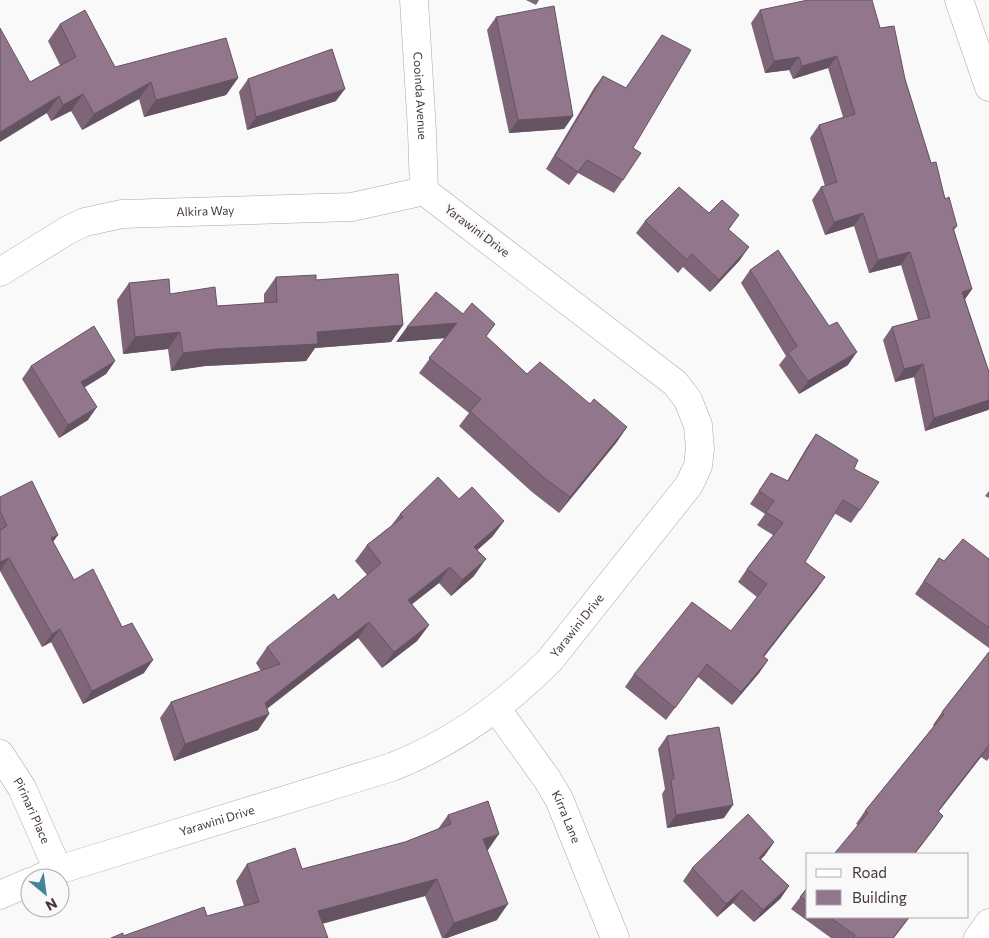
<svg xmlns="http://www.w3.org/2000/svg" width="989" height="938" font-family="Commissioner,sans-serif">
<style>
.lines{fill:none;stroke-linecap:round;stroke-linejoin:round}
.minor-casing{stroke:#c19ca5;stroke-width:29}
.minor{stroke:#fff;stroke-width:28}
.wall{fill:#7e6678}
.shaded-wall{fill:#665362}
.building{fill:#92778c;stroke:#665362}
.labels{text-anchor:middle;stroke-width:5;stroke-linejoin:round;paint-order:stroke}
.street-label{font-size:12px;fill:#45363a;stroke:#f9f9f9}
</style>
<rect width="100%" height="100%" fill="#f9f9f9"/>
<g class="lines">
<g class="minor-casing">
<g id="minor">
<path id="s1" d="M414,0l8,131 2,60"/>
<path d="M959,0l30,87"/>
<path id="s2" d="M0,272l68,-42 17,-8 37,-8 230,-7 72,-16"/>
<path id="s3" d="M496,708l51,71 12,20 56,139"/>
<path id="s4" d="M0,754l22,34 36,82"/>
<path id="s5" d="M40,878l18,-8 334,-103c61,-24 112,-61 158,-107l139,-175 9,-19 2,-17 -2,-24 -10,-25 -13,-17 -251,-192"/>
<path d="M0,895l30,-13"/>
<path d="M978,938l11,-15"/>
</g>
</g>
<use href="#minor" class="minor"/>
</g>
<g class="wall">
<path d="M526,0h13l-3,5z"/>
<path d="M760,10l120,18 25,51 26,84 26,63 -3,4 18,59 -7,10 24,73v37l-1,1 -63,21 -11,-54 -19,5 -12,-42 9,-13 26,-7 -17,-55 -32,8 -15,-47 -29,9 -13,-35 9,-13 4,-1 -15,-48 9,-13 24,-8 -15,-49 -35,11 -4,-9 -24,3 -14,-50z"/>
<path d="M496,17l77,99 -9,13 -55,4 -22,-103z"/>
<path d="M60,24l55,43 123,11 -12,17 -82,22 -5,-18 -57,31 -11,-19 -20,10 -21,-39 30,-17 -12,-24z"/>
<path d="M662,35l-29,113 -10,32 -9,13 -36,-20 -9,12 -23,-16 48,-81 9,-12 23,12z"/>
<path d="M248,79l88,22 -89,29 -8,-38z"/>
<path d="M645,221l84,9 11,30 -30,32 -27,-25 -5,6 -42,-40z"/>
<path d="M750,270l98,95 -49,29 -20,-29 7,-9 -45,-73z"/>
<path d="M276,277l40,3 87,45 -12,17 -76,6 -9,13 -101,5 -34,5 -3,-22 -45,5 -6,-54 12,-17 88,23 47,-3v-9z"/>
<path d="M463,314l32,10 -9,13 41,37 63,30 37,23 -11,16 -57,70 -27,-21 -73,-66 10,-13 -50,-40 26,-35 -49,4z"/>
<path d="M115,361l-9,13 -21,13 3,33 -29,18 -37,-59 9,-13z"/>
<path d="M816,434l38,35 6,41 -9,13 -17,-10 -29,49 20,15 -9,13 -52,67 4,3 -9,13 -27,32 -34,-28 -32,43 -41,-33 9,-13 97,-43 26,-34 -19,-15 9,-13 26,-34 -16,-10 8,-11 -15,-10 21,-31 16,8 20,-34z"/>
<path d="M989,491v7l-4,-2z"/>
<path d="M0,497l58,38 -5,7 21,38 70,93 -61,31 -32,-62 -9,5 -42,-76z"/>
<path d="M459,499l45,22 -12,16 -15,13 -3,26 -23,20 -12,-13 -27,21 17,21 -12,16 -35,27 -24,-30 -91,71 2,5 -11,16 -84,31 -14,-43 11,-16 90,-31 -5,-8 11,-16 71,-47 29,-25 -12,-14 12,-16 24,-19 9,-12z"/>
<path d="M939,558l5,3 45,-2v89l-74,-54z"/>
<path d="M989,652v106l-2,3 -6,-4 -43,55 5,4 -9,13 -76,-4 -2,-1 9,-13 69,-85 -1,-1 9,-13z"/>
<path d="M667,736l57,82 -57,10 -5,-34 3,-5 -7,-40z"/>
<path d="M448,815l40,35h-1l10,70 -50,18h-5l-17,-42 -102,27 -200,13 84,-20 37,-10 -8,-25 11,-17 55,5 103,-27 33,-13z"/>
<path d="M774,842l-9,13 -4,4 28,27 -9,13 -26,23 -21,-19 -16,14 -34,-36 9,-13z"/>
<path d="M808,887v30h102l-16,21h-63l-40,-29z"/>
</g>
<g class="shaded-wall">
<path d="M837,56l-9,12 -35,11 9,-13z"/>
<path d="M799,57l-10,13 -24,3 9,-12z"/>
<path d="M238,78l-12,17 -82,22 12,-17z"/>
<path d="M151,82l-12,17 -57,31 12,-16z"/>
<path d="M345,89l-9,12 -89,29 9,-13z"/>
<path d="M83,94l-12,17 -20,10 12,-16z"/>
<path d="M59,96l-12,17 -47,29v-10z"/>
<path d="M573,116l-9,13 -55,4 9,-13z"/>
<path d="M863,213l-9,13 -29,9 9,-13z"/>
<path d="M739,215l-9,13 -12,14 10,-13z"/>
<path d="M749,247l-9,13 -30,32 9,-12z"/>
<path d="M910,252l-9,13 -32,8 9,-13z"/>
<path d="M972,289l-9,13 -1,-10z"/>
<path d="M457,323l-11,15 -50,4 11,-15z"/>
<path d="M403,325l-12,17 -76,6 -9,13 -101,5 -34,5 12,-18 134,-21z"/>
<path d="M180,332l-12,17 -45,5 12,-17z"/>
<path d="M857,352l-9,13 -49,29 9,-13z"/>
<path d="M115,361l-9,13 -34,21 9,-13z"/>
<path d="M923,364l-9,13 -19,5 9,-13z"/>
<path d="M989,400v9l-1,1 -63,21 9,-13z"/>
<path d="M97,407l-9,13 -29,18 9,-13z"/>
<path d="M627,427l-11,16 -57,70 11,-16z"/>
<path d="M504,521l-12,16 -29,26 11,-16z"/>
<path d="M58,535l-10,13 3,-10z"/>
<path d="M9,558l-9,13v-9z"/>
<path d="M486,559l-12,17 -23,20 11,-16z"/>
<path d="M450,567l-11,16 -42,33 11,-16z"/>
<path d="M825,577l-9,13 -62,79 9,-13z"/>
<path d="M369,622l-11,16 -105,81 12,-16z"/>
<path d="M429,625l-12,16 -35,27 12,-16z"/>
<path d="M60,629l-9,13 -9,5 10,-13z"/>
<path d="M153,660l-9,13 -61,31 9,-13z"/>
<path d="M768,660l-9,13 -27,32 9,-13z"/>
<path d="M269,714l-11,16 -84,31 11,-17z"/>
<path d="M989,745l-8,12 -52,67 9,-13z"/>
<path d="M733,805l-9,13 -57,10 9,-13z"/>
<path d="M943,816l-9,13 -19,25h-1z"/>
<path d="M499,834l-11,16 -17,6 12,-17z"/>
<path d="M774,842l-9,13 -15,16 9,-13z"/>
<path d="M437,879l-12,17 -118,32 11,-17z"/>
<path d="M789,886l-9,13 -26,23 9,-12z"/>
<path d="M742,890l-9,13 -16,14 9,-13z"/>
<path d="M508,904l-11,16 -50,18h-4l11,-15z"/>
</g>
<g class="building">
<path d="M808,0h64l8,28 14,-2 11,53 26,84 5,-1 9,37 4,-2 8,29 -4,2 19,61 -10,3 27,80v28l-55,18 -11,-54 -19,5 -12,-42 38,-10 -20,-65 -32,8 -15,-47 -29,9 -13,-35 16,-5 -18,-57 36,-11 -18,-58 -35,10 -3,-9 -25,4 -14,-51z"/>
<path d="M554,6l19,110 -55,4 -22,-103z"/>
<path d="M85,10l30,57 111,-29 12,40 -82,22 -5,-18 -57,32 -11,-20 -20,11 -4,-9 -59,36v-104l30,54 46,-25 -16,-33z"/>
<path d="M662,35l29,15 -58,98 8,5 -18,27 -36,-20 -9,12 -23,-16 48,-80 23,12z"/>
<path d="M332,49l13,40 -89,28 -8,-38z"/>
<path d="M679,187l30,26 13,-13 17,15 -11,14 21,18 -30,33 -27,-26 -5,6 -42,-39z"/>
<path d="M778,250l51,76 8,-4 20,30 -49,29 -20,-28 9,-7 -47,-76z"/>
<path d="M398,274l5,51 -86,7 1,12 -101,5 -34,4 -3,-21 -45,5 -6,-54 40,-4 1,15 45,-7 2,19 60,-4 -1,-25 40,-2v5z"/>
<path d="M436,292l27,22 9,-11 23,21 -9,12 41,38 13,-12 50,42 4,-5 33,28 -57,70 -27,-20 -73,-66 11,-12 -52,-41 28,-35 -50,4z"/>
<path d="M94,326l21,35 -34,21 16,25 -29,18 -37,-59z"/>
<path d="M816,434l42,26 -4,9 25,13 -19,28 -17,-10 -38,62 20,15 -62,79 5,4 -27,32 -34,-28 -32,44 -41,-34 58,-72 39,29 36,-47 -20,-15 36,-46 -17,-11 8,-11 -15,-10 12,-18 17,8z"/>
<path d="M438,477l21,22 13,-12 32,34 -30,26 12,12 -24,21 -12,-13 -42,33 21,25 -35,27 -25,-30 -104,81 4,11 -84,30 -14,-42 109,-38 -13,-17 67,-53 4,6 43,-37 -14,-18 36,-28 -3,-3z"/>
<path d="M32,481l26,54 -7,3 23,42 19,-11 29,58 10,-4 21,37 -61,31 -32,-62 -8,5 -43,-76 -9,4v-32l7,-4 -7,-15v-14z"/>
<path d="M963,539l26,20v69l-65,-47 15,-23 5,3z"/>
<path d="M989,652v93l-51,66 5,5 -29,38h-80l34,-41 -3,-2 79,-97 -2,-2z"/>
<path d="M719,727l14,78 -57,10 -5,-34 3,-3 -7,-42z"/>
<path d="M488,801l11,33 -16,5 25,65 -54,19 -17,-44 -119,32 10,27h-217l12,-5v3l81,-29 3,9 52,-14 -12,-38 48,-16 7,21 103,-27 46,-18 -3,-9z"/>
<path d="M748,814l26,28 -15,16 30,28 -26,24 -21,-20 -16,14 -34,-36z"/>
<path d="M808,887v15l-8,-5z"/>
<path d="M829,917h80l-16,21h-40l2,-3z"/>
</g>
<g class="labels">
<g class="street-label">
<text dy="4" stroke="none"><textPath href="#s1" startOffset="96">Cooinda Avenue</textPath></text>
<text dy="4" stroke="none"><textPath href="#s2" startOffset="220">Alkira Way</textPath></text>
<text transform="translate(477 231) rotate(37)" y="4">Yarawini Drive</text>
<text dy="4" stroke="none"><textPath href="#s5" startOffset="605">Yarawini Drive</textPath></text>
<text dy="4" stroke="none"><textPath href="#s4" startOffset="65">Pirinari Place</textPath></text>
<text dy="4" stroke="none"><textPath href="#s3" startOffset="130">Kirra Lane</textPath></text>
<text dy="4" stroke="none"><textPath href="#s5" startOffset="186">Yarawini Drive</textPath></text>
</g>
</g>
<rect x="806" y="853" width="162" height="65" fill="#f9f9f9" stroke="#b1abad"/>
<rect x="816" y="869" width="25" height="8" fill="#ffffff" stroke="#b1abad"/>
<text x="852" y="878" font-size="15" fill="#45363a">Road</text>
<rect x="816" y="890" width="25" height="15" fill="#92778c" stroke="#b1abad"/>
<text x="852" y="903" font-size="15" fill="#45363a">Building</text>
<g transform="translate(45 893) rotate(151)"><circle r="24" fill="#f9f9f9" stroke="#b1abad"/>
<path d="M0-4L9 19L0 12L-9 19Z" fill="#448498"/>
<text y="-8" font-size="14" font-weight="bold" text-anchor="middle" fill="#45363a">N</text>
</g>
</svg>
